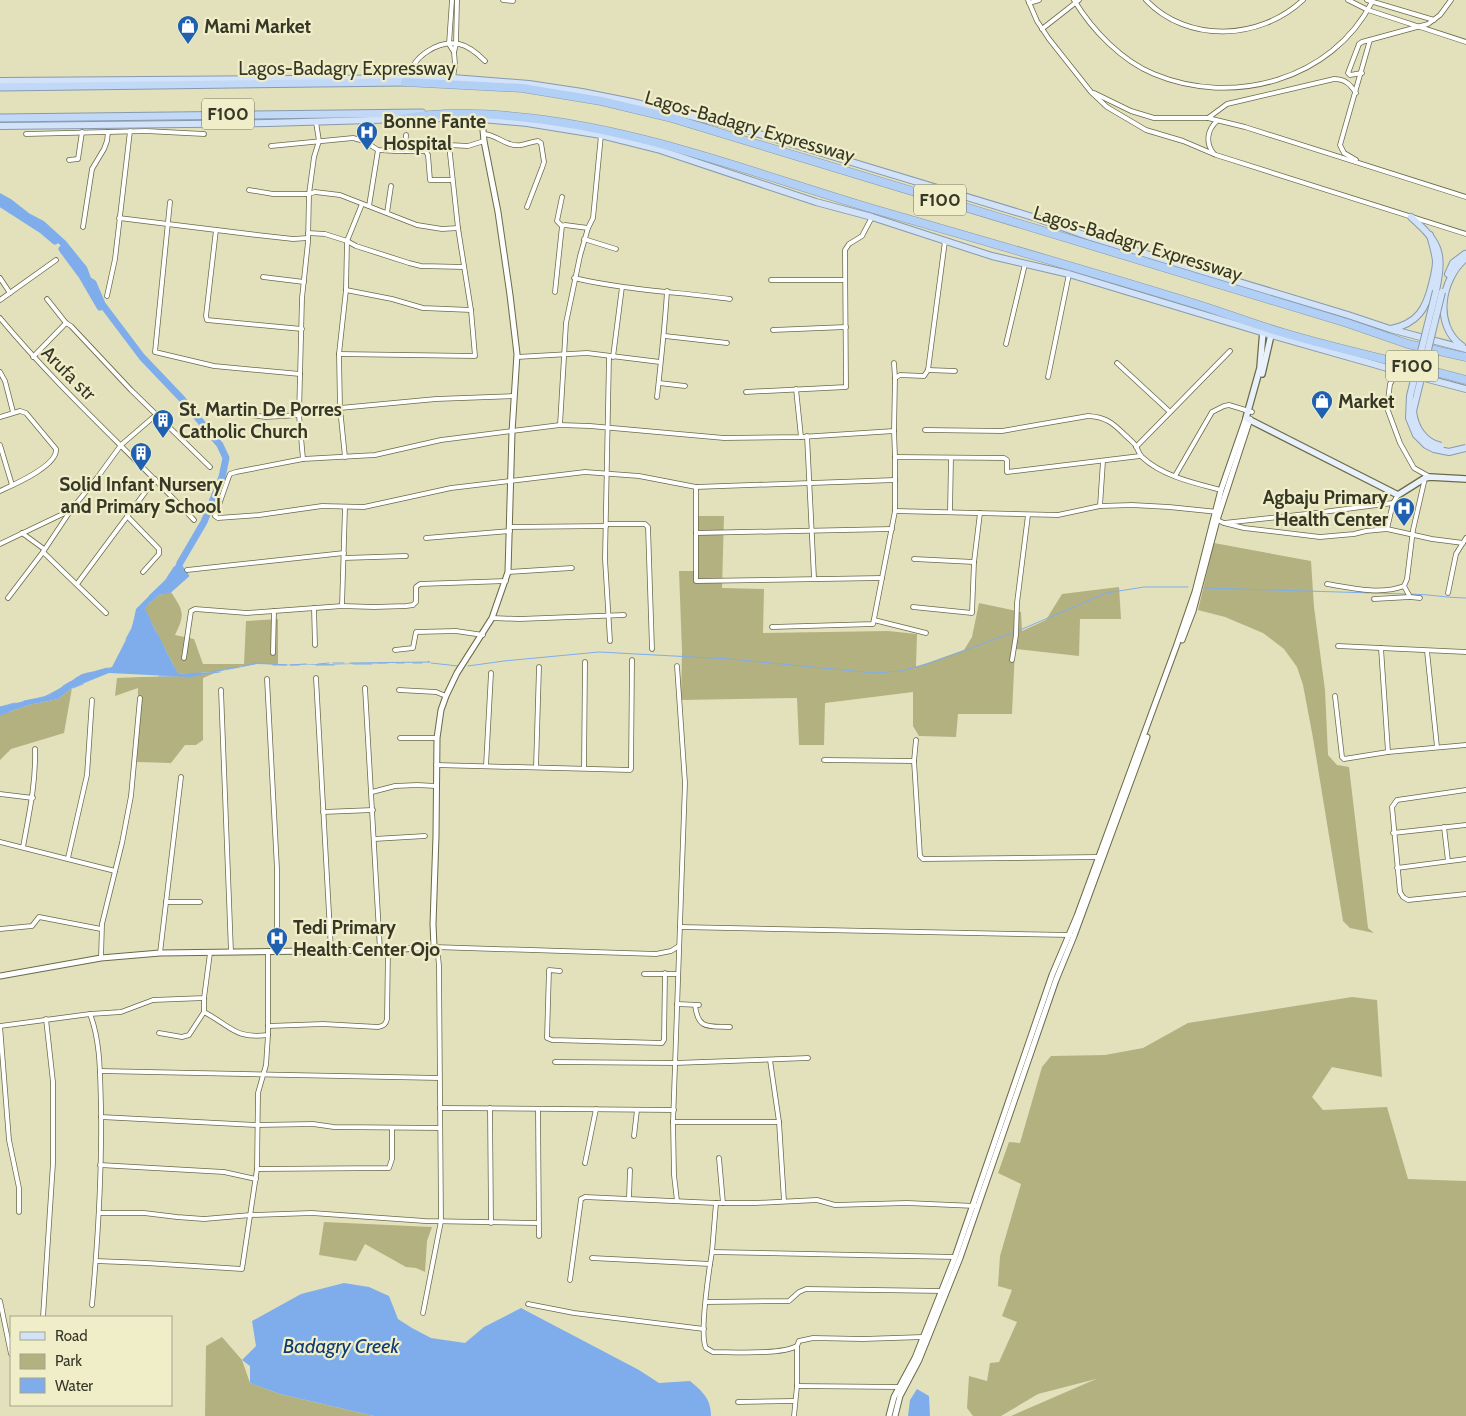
<svg xmlns="http://www.w3.org/2000/svg" width="1466" height="1416" font-family="Cabin,sans-serif">
<style>
.green{fill:#b3b180}
.water{fill:#7fadeb}
.lines{fill:none;stroke-linecap:round;stroke-linejoin:round}
.stream{stroke:#7fadeb;stroke-width:1}
.river{stroke:#7fadeb;stroke-width:7}
.minor-casing{stroke:#6b6a49;stroke-width:5.5}
.tertiary-casing{stroke:#6b6a49;stroke-width:7}
.secondary-casing{stroke:#6b6a49;stroke-width:8}
.primary-casing{stroke:#879aad;stroke-width:8}
.trunk-casing{stroke:#879aad;stroke-width:9}
.motorway-casing{stroke:#879aad;stroke-width:9}
.minor{stroke:#fff;stroke-width:4}
.tertiary{stroke:#fff;stroke-width:5}
.secondary{stroke:#e8f1fc;stroke-width:5.5}
.primary{stroke:#d1e2f9;stroke-width:6}
.trunk{stroke:#c2d8f7;stroke-width:7}
.motorway{stroke:#b2cff5;stroke-width:8}
.primary-bridge-casing{stroke:#879aad;stroke-width:8;stroke-linecap:butt}
.primary-bridge{stroke:#d1e2f9;stroke-width:6}
.labels{text-anchor:middle;stroke-width:4.5;stroke-linejoin:round;paint-order:stroke}
.shield{fill:#efeec9;stroke:#6e6e58;stroke-width:1}
.shield-label{font-size:18px;font-weight:bold;fill:#373728}
.poi-label{font-size:19px;font-weight:bold;fill:#373728;stroke:#efeec9;text-anchor:start}
.street-label{font-size:19px;fill:#373728;stroke:#efeec9}
.water-label{font-size:20px;font-style:italic;fill:#0e3b73;stroke:#efeec9}
</style>
<rect width="100%" height="100%" fill="#e2e1bc"/>
<g class="green">
<path d="M698,516h26l-2,72 42,1 -1,44 125,-2 29,3 -1,33 48,-17 8,-13 7,-34 42,9 1,19 24,-11 16,-26 57,-7 2,32h-41l-1,37 -64,-7 -3,65h-54l-2,23 -37,-1 -6,-10v-34l-88,11 -1,42h-25l-2,-47 -116,2 1,-49 -3,-80h19z"/>
<path d="M1214,543l97,18 3,46 11,83 3,65 9,10 12,2 19,161 6,5 -24,-5 -7,-7 -30,-183 -10,-53 -6,-18 -13,-18 -21,-16 -38,-16 -27,-7z"/>
<path d="M171,592c13,20 14,22 4,43l19,4 9,25h41l2,-43 32,-2v46l-21,-2 -43,9 -36,2 -34,-66 15,-13z"/>
<path d="M217,672l-14,6v62l-7,5h-11l-14,18 -34,-1 1,-74 -23,8 2,-18c33,-2 67,0 100,-6z"/>
<path d="M72,688l-8,45 -53,16 -11,11v-45l29,-10 29,-6z"/>
<path d="M1352,997l25,3 5,77 -50,-10 -20,30 11,13 64,-3 21,72 58,2v235h-455l85,-37 -58,15 -37,22h-28l-6,-8 2,-32 18,5 3,-18 9,-1 18,-40 -15,-6 10,-26 -14,-4 2,-30 21,-72 -23,-11 11,-31 11,1 22,-76 9,-11 54,-1 38,-7 45,-25z"/>
<path d="M324,1222l108,5 -5,14 -2,31 -9,-4 -10,-1 -41,-23 -9,17 -37,-6z"/>
<path d="M222,1337l20,23 8,23 30,11 94,22h-169l1,-70z"/>
</g>
<g class="water">
<path d="M179,560l10,16 -18,16 -12,3 -15,13 34,66 36,-2 43,-9 21,2 152,-3 -115,3 -58,-1 -67,13 -81,-4 -37,15 -14,11 -29,6 -29,10v-8l49,-12 33,-21 30,-7 20,-39 4,-19 30,-30z"/>
<path d="M344,1283l25,4 20,9 9,23 14,9 19,10 34,5 19,-16 37,-19 118,62 20,13 31,-2c13,11 21,18 21,35h-337l-94,-22 -30,-11v-17l-8,-6 14,-14 -4,-25 49,-27z"/>
<path d="M917,1389l12,7 1,20h-22l2,-16z"/>
</g>
<g class="lines">
<g class="stream">
<path d="M167,578l7,-11"/>
<path d="M1205,588l201,6"/>
<path d="M163,594l8,-2 18,-16 -3,-5"/>
<path d="M1410,594c19,0 37,4 56,4"/>
<path d="M149,596l12,-11"/>
<path d="M148,605l-4,3 7,13"/>
<path d="M157,633l8,17"/>
<path d="M126,639l6,-11 6,-20"/>
<path d="M333,663h11"/>
<path d="M350,663l80,-1h-2"/>
<path d="M378,663h9"/>
<path d="M396,663h8"/>
<path d="M413,663h9"/>
<path d="M431,663l27,3"/>
<path d="M318,664l11,-1"/>
<path d="M353,664h19"/>
<path d="M273,665h14"/>
<path d="M290,665l16,-1"/>
<path d="M291,665h8"/>
<path d="M316,665h18"/>
<path d="M243,666l14,-3 29,2"/>
<path d="M468,666l36,-5 95,-9 131,7 144,14 27,-2 29,-8 90,-33 86,-37 38,-6h44"/>
<path d="M174,667l4,7"/>
<path d="M226,669l13,-2"/>
<path d="M97,671l10,-3"/>
<path d="M211,672l11,-2"/>
<path d="M184,674l16,-1"/>
<path d="M204,674l16,-2"/>
<path d="M159,676h16"/>
<path d="M187,677l13,-2"/>
<path d="M76,678l12,-5"/>
<path d="M63,686l7,-4"/>
<path d="M73,688l10,-4"/>
<path d="M46,696l12,-6"/>
<path d="M24,701l11,-2"/>
<path d="M0,707l15,-4"/>
<path d="M0,715l9,-3"/>
</g>
<g class="river">
<path d="M0,197l9,5 18,14 15,8 21,19 21,26 4,11 5,3 9,21 40,53 40,42 38,46 6,13 -4,19 -18,45 -24,41"/>
<path d="M0,203l42,27 13,11"/>
<path d="M62,249l20,27 18,31"/>
</g>
<g class="minor-casing">
<g id="minor">
<path d="M452,0l-3,44 5,8 1,12 -2,14"/>
<path d="M503,0l10,1"/>
<path d="M1028,0l9,21 12,18 42,53 16,15 39,23 37,11 33,14 250,79"/>
<path d="M1074,0c18,30 48,61 80,74 79,33 178,6 218,-72"/>
<path d="M1146,0c42,44 114,40 157,0"/>
<path d="M1348,0l20,10 98,32"/>
<path d="M1367,0l67,20"/>
<path d="M1029,3l10,-3"/>
<path d="M1042,29l37,-29"/>
<path d="M454,52l2,-8 1,-44"/>
<path d="M1362,73l-12,2 -2,-2 11,-29 3,-2 66,-18 12,-9 11,-15"/>
<path d="M409,78c3,-22 30,-38 50,-34 10,2 19,10 26,17"/>
<path d="M1094,93l37,18 23,7h54l37,9 221,70"/>
<path d="M1208,118l19,-14 107,-25c11,0 16,5 22,14"/>
<path d="M26,134l120,-3 58,3"/>
<path d="M484,134c11,1 16,7 26,10 11,4 18,-2 28,-3l3,2 3,19 -2,6 -15,39"/>
<path d="M271,146l82,-8 11,3 14,9 17,1h28l8,-7 37,2 16,-5"/>
<path d="M425,150l3,5 2,25h22"/>
<path d="M405,151l1,-16"/>
<path d="M1214,154c-9,-11 -7,-24 3,-33"/>
<path d="M69,160l9,-1 4,-27"/>
<path d="M1356,160l-12,-7 -4,-8 30,-105"/>
<path d="M249,190l24,4h36l6,-2 25,3 77,30 25,4 16,-1"/>
<path d="M170,202l-15,150 59,14 86,8"/>
<path d="M369,206l9,-56"/>
<path d="M387,213l4,-27"/>
<path d="M119,218l138,17 36,4 15,-1"/>
<path d="M562,226l-5,-5 5,-24"/>
<path d="M83,227l9,-58 12,-20 3,-8 1,-9"/>
<path d="M216,230l-10,86 1,4 95,9"/>
<path d="M308,233l17,1 22,7 9,5 53,17 12,3 43,1"/>
<path d="M584,239l32,10"/>
<path d="M263,277l41,5"/>
<path d="M0,278l10,15"/>
<path d="M574,278c51,12 104,14 156,21"/>
<path d="M771,280h74"/>
<path d="M346,290l46,9 31,9 48,2"/>
<path d="M555,292l7,-66 3,-1 23,3"/>
<path d="M107,296l8,-37 15,-128"/>
<path d="M47,299l19,24 5,3 60,64 79,77"/>
<path d="M0,300l56,-40"/>
<path d="M0,318c60,72 130,134 194,202"/>
<path d="M773,330l73,-3"/>
<path d="M665,336l62,7"/>
<path d="M1006,344l19,-80"/>
<path d="M339,354l136,2 -4,-46 -13,-82 -9,-83"/>
<path d="M33,357l33,-34"/>
<path d="M517,357l70,-4 73,9"/>
<path d="M609,357l-4,202 5,82"/>
<path d="M613,357l9,-70"/>
<path d="M894,363l1,15"/>
<path d="M1117,363l53,49"/>
<path d="M928,370l27,1"/>
<path d="M1398,371l-8,13 -3,24 13,35 14,25 16,9"/>
<path d="M0,372l5,9 8,31"/>
<path d="M1048,377l21,-103"/>
<path d="M659,383l26,3"/>
<path d="M796,389l5,48"/>
<path d="M746,392l100,-5 -1,-137 4,-6 13,-8 10,-19"/>
<path d="M657,397c4,-36 8,-71 10,-106"/>
<path d="M340,408l96,-9 78,-3"/>
<path d="M211,410l55,7 33,-2"/>
<path d="M0,417l20,-6 6,2 30,36c2,17 -43,36 -56,42"/>
<path d="M560,425l6,-102 14,-67 8,-28 5,-10 8,-83"/>
<path d="M925,430l77,1 86,-15c18,1 25,7 37,19 4,4 8,7 11,11 2,4 3,8 6,11 20,19 52,26 79,33"/>
<path d="M894,431l1,-53 5,-3 24,1 4,-6 17,-129"/>
<path d="M807,436l7,142"/>
<path d="M0,445l12,40"/>
<path d="M1136,447l94,-96"/>
<path d="M345,457l-5,-49 -1,-54 7,-64 1,-49 15,-37"/>
<path d="M895,457l-1,-26 -93,6 -77,1 -134,-12 -30,-1 -119,15 -66,15 -72,4 -67,13 -6,2 -2,5 -13,37 3,2 41,-3 63,-9 42,1 87,-19 134,-16 54,4 57,11 199,-7"/>
<path d="M303,459l-4,-44 3,-117 6,-56 1,-48 5,-37 5,-16 -3,-19"/>
<path d="M1175,476l37,-64 12,-6 5,-1 23,7"/>
<path d="M696,487v94l186,-3"/>
<path d="M1100,506l3,-45"/>
<path d="M895,511l163,4 42,-9 32,-1 37,2 49,5"/>
<path d="M950,512l1,-54"/>
<path d="M127,516l32,33v5l-16,18"/>
<path d="M1217,520l7,3 91,-10 78,-10"/>
<path d="M1224,523l20,5 76,9 34,-3 12,-3 21,-2 45,10 31,4"/>
<path d="M606,524h39l3,3 4,122"/>
<path d="M510,527l96,-1"/>
<path d="M1387,529l6,-26 5,-8"/>
<path d="M22,533l22,16"/>
<path d="M696,533l196,-4"/>
<path d="M426,538l84,-7"/>
<path d="M0,544l69,-33"/>
<path d="M43,552l63,61"/>
<path d="M344,558l62,-2"/>
<path d="M914,559l60,3"/>
<path d="M187,570l157,-17"/>
<path d="M508,572l64,-4"/>
<path d="M77,584l78,-105"/>
<path d="M1327,584c24,4 54,11 77,2l3,-7 6,-49 12,-52"/>
<path d="M1404,586l6,11 10,1"/>
<path d="M1448,593l8,-39 10,-16"/>
<path d="M8,598l35,-46 28,-42 26,-32 24,-33 36,-31"/>
<path d="M1374,599l36,-2"/>
<path d="M342,606l3,-99"/>
<path d="M913,607l59,6 2,-51 6,-49"/>
<path d="M314,608l1,37"/>
<path d="M492,618l27,1 105,-4"/>
<path d="M874,620l52,13"/>
<path d="M772,627l101,-3 22,-113v-54l109,1 3,2v12l133,-16"/>
<path d="M1338,646l128,6"/>
<path d="M1381,648l7,104"/>
<path d="M395,650l18,-2 3,-16 40,-1 27,4"/>
<path d="M1427,651l10,96"/>
<path d="M273,653l1,-42"/>
<path d="M184,658l7,-47 4,-2 52,4 95,-7 32,1 32,-1 7,-1 3,-3v-15l4,-3 86,-3"/>
<path d="M1012,660l4,-25 1,-32 11,-88"/>
<path d="M677,666l8,117 -12,339 1,53 3,26"/>
<path d="M316,678l15,272"/>
<path d="M267,679l10,190v82"/>
<path d="M365,688l15,262"/>
<path d="M221,690l10,262"/>
<path d="M399,690l37,2 10,4"/>
<path d="M1335,696l7,61 2,2 44,-7 78,-7"/>
<path d="M400,738h37"/>
<path d="M824,760l90,1 6,95 3,3 175,-2"/>
<path d="M914,761l2,-21"/>
<path d="M436,765l194,5 1,-1 1,-109"/>
<path d="M486,766l5,-93"/>
<path d="M536,767l3,-100"/>
<path d="M584,768l1,-106"/>
<path d="M1466,790l-69,10 -5,7 8,85 3,5 5,3 58,-6"/>
<path d="M372,792l23,-6 22,-1 19,1"/>
<path d="M0,794l33,4"/>
<path d="M323,812l50,-2"/>
<path d="M1444,827l4,34"/>
<path d="M1393,833l73,-8"/>
<path d="M374,839l51,-3"/>
<path d="M0,842l115,29"/>
<path d="M23,847c6,-33 13,-64 12,-98"/>
<path d="M68,858l19,-83 5,-75"/>
<path d="M1397,868l69,-9"/>
<path d="M166,902h34"/>
<path d="M680,927l390,8"/>
<path d="M0,929l32,-3 7,-9 62,12"/>
<path d="M434,947l222,7 15,-3 8,-5"/>
<path d="M160,953l21,-176"/>
<path d="M101,958l1,-34 20,-81 9,-47 9,-98"/>
<path d="M560,971l-11,-1 -2,68 5,2 110,3 2,-3 1,-67"/>
<path d="M644,974h34"/>
<path d="M204,998v14c27,14 30,27 64,23"/>
<path d="M677,1004l22,1"/>
<path d="M695,1005c3,25 13,21 35,22"/>
<path d="M90,1014c11,28 10,63 11,93 1,66 -3,132 -9,198"/>
<path d="M268,1026l55,-2 55,3c6,-1 8,-3 9,-8l1,-69"/>
<path d="M159,1033l23,4 7,-2 15,-23"/>
<path d="M770,1060l9,62 5,79"/>
<path d="M555,1062l120,1 133,-5"/>
<path d="M100,1071l339,7"/>
<path d="M440,1108l234,2"/>
<path d="M490,1108l1,115"/>
<path d="M538,1109l1,127"/>
<path d="M101,1117l156,8 56,-1 21,3 106,1"/>
<path d="M673,1122h106"/>
<path d="M634,1136l3,-26"/>
<path d="M719,1158l4,45"/>
<path d="M585,1163l11,-54"/>
<path d="M100,1165l124,7 32,7"/>
<path d="M257,1169l132,-1 3,-9v-31"/>
<path d="M629,1198l1,-28"/>
<path d="M19,1212v-24l-10,-48 -9,-114 90,-12 31,-2 32,-12 51,-2 6,-45"/>
<path d="M99,1213h45l33,4 27,2 47,-4 61,-2 113,8 113,2"/>
<path d="M712,1252l4,-49"/>
<path d="M592,1258l118,6"/>
<path d="M96,1261l50,2 96,6 15,-100 1,-76 8,-28 2,-30v-83"/>
<path d="M570,1280l11,-81 4,-2 131,6h40l61,-3 18,5 72,-2 68,3"/>
<path d="M0,1301l11,53"/>
<path d="M706,1302l83,-1 10,-9 7,-3 137,2"/>
<path d="M528,1304l46,9 130,16"/>
<path d="M423,1313l18,-92 -2,-255 -1,-11 -4,-8"/>
<path d="M43,1317l10,-154v-81l-7,-63"/>
<path d="M797,1346l2,-5 14,-3 50,1 60,-2"/>
<path d="M797,1386l102,1"/>
<path d="M738,1402l56,-1"/>
<path d="M794,1416l3,-30v-40c-16,9 -64,6 -84,6l-7,-4c-7,-13 3,-78 6,-96l243,5"/>
</g>
</g>
<g class="tertiary-casing">
<g id="tertiary">
<path d="M1182,640l11,-29 24,-91 33,-101"/>
<path d="M0,976l101,-18 59,-5 228,-3 46,-3 -1,-23 3,-88 1,-98 4,-28 5,-14 11,-23 35,-55 16,-46 4,-140 5,-78 -7,-59 -12,-83 -14,-71 -2,-22"/>
<path d="M889,1416l5,-19 21,-39 40,-101 97,-282 25,-59 99,-269 19,-55 26,-102 25,-72"/>
<path d="M895,1416l5,-20 19,-36 41,-102 96,-278 18,-44 73,-199"/>
</g>
</g>
<g class="secondary-casing">
<g id="secondary">
<path d="M1263,331l-3,37 -14,50 152,77 27,-17 5,-1 36,2"/>
<path d="M1262,374l9,-39"/>
</g>
</g>
<g class="primary-casing">
<g id="primary">
<path d="M0,81l453,-3 76,6 53,8 50,10 104,25 300,91 54,19 258,78 42,14 76,20"/>
<path d="M428,118l54,1 45,4 74,12 56,14 159,53 56,15 120,39 77,18 202,61 127,36 68,18"/>
<path d="M0,126l268,-3 137,-4"/>
<path d="M1411,217c29,26 33,35 25,74"/>
<path d="M1448,274l5,-11 12,-9"/>
<path d="M1391,329c27,-6 35,-20 41,-45 2,-8 4,-15 4,-23 -1,-9 -4,-18 -6,-26"/>
<path d="M1462,346c-29,-21 -21,-67 4,-88"/>
</g>
</g>
<g class="trunk-casing">
<g id="trunk">
<path d="M0,87l405,-5"/>
<path d="M0,118l422,-5"/>
</g>
</g>
<g class="motorway-casing">
<g id="motorway">
<path d="M405,82l117,6 79,13 67,16 679,206 61,21 58,13"/>
<path d="M401,119c42,-8 84,-6 127,-1 118,13 228,56 342,90 110,32 220,63 329,97 29,9 56,20 85,28 60,18 121,30 182,47"/>
</g>
</g>
<use href="#minor" class="minor"/>
<use href="#tertiary" class="tertiary"/>
<use href="#secondary" class="secondary"/>
<use href="#primary" class="primary"/>
<use href="#trunk" class="trunk"/>
<use href="#motorway" class="motorway"/>
<g class="primary-bridge-casing">
<g id="primary-bridge">
<path d="M1436,291l-26,105 -1,22 7,17 10,10 8,4 15,3 17,-4"/>
<path d="M1441,446c-17,-4 -26,-18 -28,-35l29,-119"/>
</g>
</g>
<use href="#primary-bridge" class="primary-bridge"/>
</g>
<defs>
<g id="shop-pin" transform="scale(1.125)"><path d="M0 17L-7.5 6A9.5 9.5 0 1 1 7.5 6Z" fill="#1f60b1" stroke="#efeec9"/><path d="M-5-2.5h2.3a2.7 3.5 0 0 1 5.4 0H5L5.5 6h-11ZM-1.5-2.5h3a1.5 2.3 0 0 0-3 0Z" fill="#fff"/></g>
<g id="hospital-pin" transform="scale(1.125)"><path d="M0 17L-7.5 6A9.5 9.5 0 1 1 7.5 6Z" fill="#1f60b1" stroke="#efeec9"/><path d="M-5-5h3v3.5h4V-5h3V5h-3V1.5h-4V5h-3Z" fill="#fff"/></g>
<g id="building-pin" transform="scale(1.125)"><path d="M0 17L-7.5 6A9.5 9.5 0 1 1 7.5 6Z" fill="#1f60b1" stroke="#efeec9"/><path d="M-4-6H4V6H1V3H-1V6H-4ZM-2.5-4.3h1.7v1.8h-1.7ZM.8-4.3h1.7v1.8H.8ZM-2.5-1h1.7V.8h-1.7ZM.8-1h1.7V.8H.8Z" fill="#fff"/></g>
</defs>
<g fill-rule="evenodd">
<use href="#shop-pin" x="188" y="26"/>
<use href="#hospital-pin" x="367" y="132"/>
<use href="#shop-pin" x="1322" y="401"/>
<use href="#building-pin" x="163" y="420"/>
<use href="#building-pin" x="141" y="453"/>
<use href="#hospital-pin" x="1404" y="508"/>
<use href="#hospital-pin" x="277" y="938"/>
</g>
<g class="labels">
<g class="shield">
<rect x="202" y="98.5" width="52" height="31" rx="4"/>
<rect x="914" y="184.5" width="52" height="31" rx="4"/>
<rect x="1386" y="350.5" width="52" height="31" rx="4"/>
</g>
<g class="shield-label">
<text x="228" y="120">F100</text>
<text x="940" y="206">F100</text>
<text x="1412" y="372">F100</text>
</g>
<g class="poi-label">
<text x="204" y="33">Mami Market</text>
<text x="383" y="128">Bonne Fante<tspan x="383" dy="22">Hospital</tspan></text>
<text x="1338" y="408">Market</text>
<text x="179" y="416">St. Martin De Porres<tspan x="179" dy="22">Catholic Church</tspan></text>
<text x="141" y="491" text-anchor="middle">Solid Infant Nursery<tspan x="141" dy="22">and Primary School</tspan></text>
<text x="1388" y="504" text-anchor="end">Agbaju Primary<tspan x="1388" dy="22">Health Center</tspan></text>
<text x="293" y="934">Tedi Primary<tspan x="293" dy="22">Health Center Ojo</tspan></text>
</g>
<g class="street-label">
<text x="347" y="75">Lagos-Badagry Expressway</text>
<text transform="translate(750 126) rotate(16)" y="7">Lagos-Badagry Expressway</text>
<text transform="translate(1138 243) rotate(17)" y="7">Lagos-Badagry Expressway</text>
<text transform="translate(69 373) rotate(45)" y="7">Arufa str</text>
</g>
<g class="water-label">
<text x="341" y="1353">Badagry Creek</text>
</g>
</g>
<rect x="10" y="1316" width="162" height="90" fill="#efeec9" stroke="#a5a589"/>
<rect x="20" y="1332" width="25" height="8" fill="#d1e2f9" stroke="#a5a589"/>
<text x="55" y="1341" font-size="15" fill="#373728">Road</text>
<rect x="20" y="1354" width="25" height="15" fill="#b3b180" stroke="#a5a589"/>
<text x="55" y="1366" font-size="15" fill="#373728">Park</text>
<rect x="20" y="1378" width="25" height="15" fill="#7fadeb" stroke="#a5a589"/>
<text x="55" y="1391" font-size="15" fill="#373728">Water</text>
</svg>
